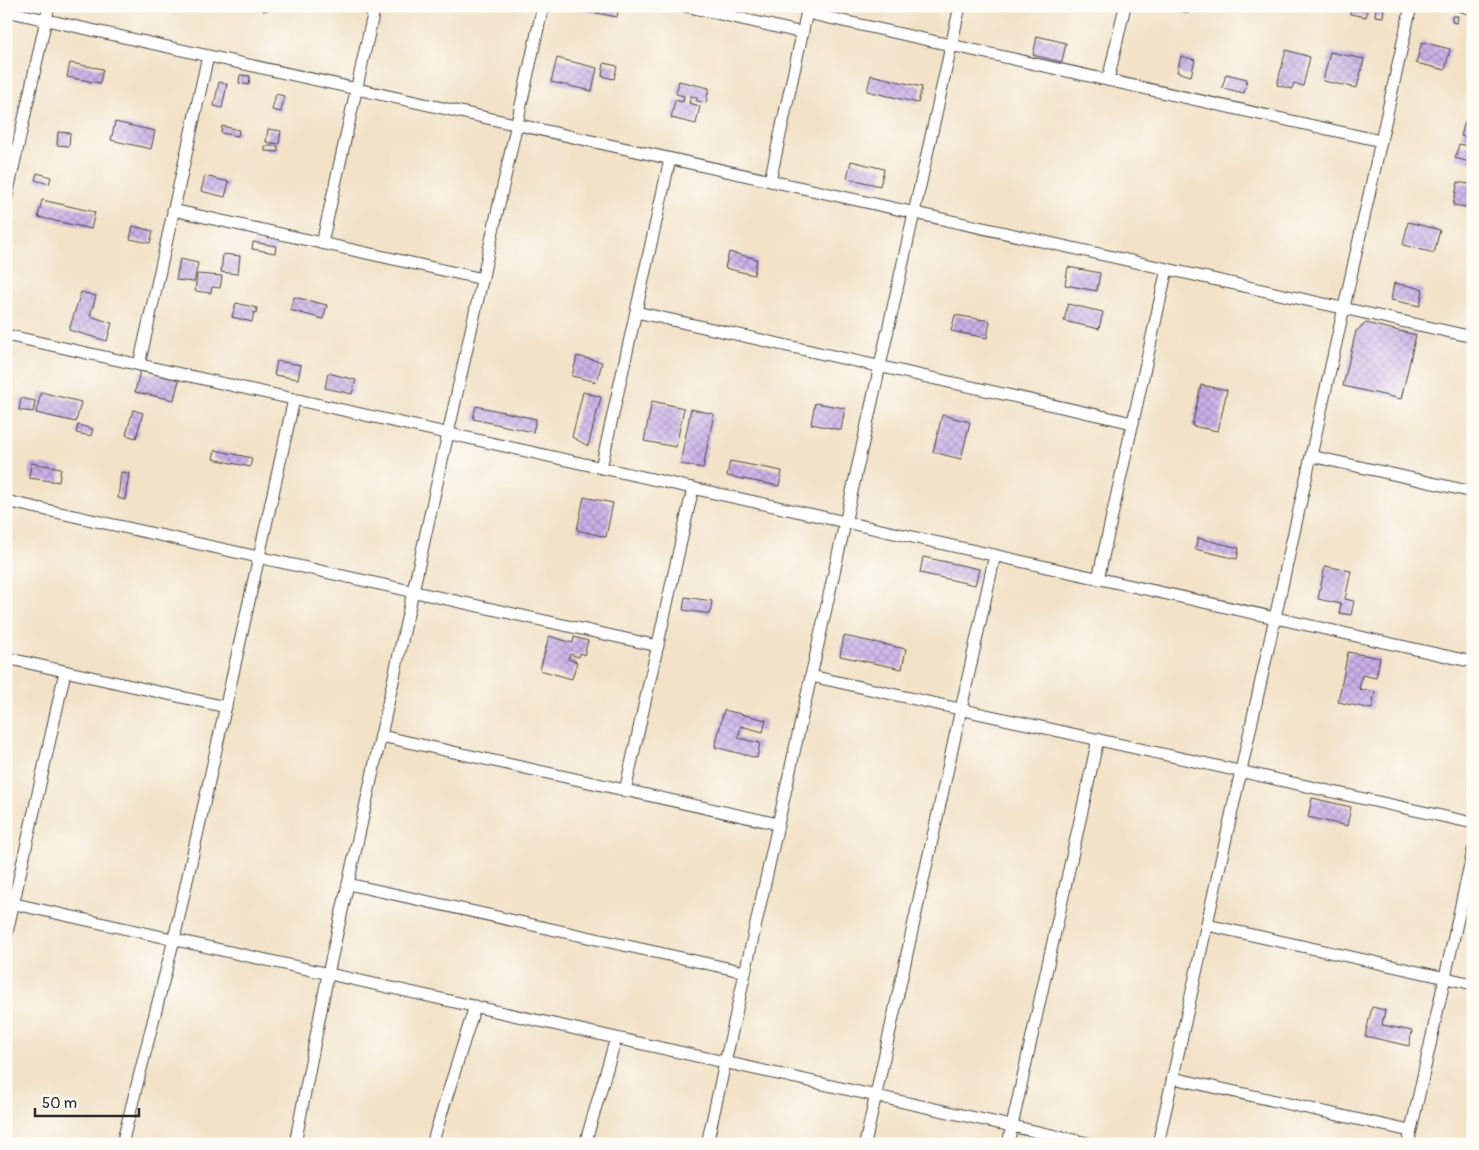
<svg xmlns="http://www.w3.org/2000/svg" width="1479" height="1150" font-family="Pangolin,sans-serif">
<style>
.building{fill:url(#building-cross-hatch)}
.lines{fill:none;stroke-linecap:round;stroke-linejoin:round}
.minor-casing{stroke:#494642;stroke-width:13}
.minor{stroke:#fff;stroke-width:11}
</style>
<defs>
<pattern id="building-cross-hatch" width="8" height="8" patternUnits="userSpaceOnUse" patternTransform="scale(1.25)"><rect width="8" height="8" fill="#cab0e8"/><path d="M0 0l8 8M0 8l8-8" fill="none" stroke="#a48fbc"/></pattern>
</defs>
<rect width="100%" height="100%" fill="#fdfcf7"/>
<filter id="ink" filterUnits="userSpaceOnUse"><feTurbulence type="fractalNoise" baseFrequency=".02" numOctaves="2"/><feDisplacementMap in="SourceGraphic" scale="10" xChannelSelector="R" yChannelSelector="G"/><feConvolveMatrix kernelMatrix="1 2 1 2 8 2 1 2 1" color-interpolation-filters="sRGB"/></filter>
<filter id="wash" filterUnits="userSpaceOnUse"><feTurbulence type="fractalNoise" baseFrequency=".0096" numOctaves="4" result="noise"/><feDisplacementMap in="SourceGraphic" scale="20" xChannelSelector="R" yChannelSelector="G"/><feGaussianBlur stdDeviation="1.12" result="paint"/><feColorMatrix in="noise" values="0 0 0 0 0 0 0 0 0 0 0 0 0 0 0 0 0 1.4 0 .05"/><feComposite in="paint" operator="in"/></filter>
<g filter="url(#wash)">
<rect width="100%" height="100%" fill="#f2e2c7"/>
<g id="blocks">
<g class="building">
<path d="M262,6h18v1l-17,4z"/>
<path d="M575,6h44l-2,11 -41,-8z"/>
<path d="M1172,6h18l-1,7 -18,-4z"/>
<path d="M1351,6h17l-2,11 -16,-3z"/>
<path d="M1376,6h8l-1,11 -8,-1z"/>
<path d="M1452,16h6l-1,7 -5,-1z"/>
<path d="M1037,36l29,7 -4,19 -29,-7z"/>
<path d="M1422,42l28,7 -5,21 -29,-7z"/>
<path d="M1286,50l24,7 -7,29 -9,-3 -2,6 -15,-4z"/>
<path d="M1330,52l34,7 -7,29 -34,-7z"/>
<path d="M1181,56l14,4 -4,16 -14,-4z"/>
<path d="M557,58l40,10 -5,23 -41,-9z"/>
<path d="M70,63l33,6 -3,14 -33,-6z"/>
<path d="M604,63l13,3 -3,13 -12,-3z"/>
<path d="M1226,74l21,5 -3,14 -22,-5z"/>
<path d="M240,75l10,1 -1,9 -10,-2z"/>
<path d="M871,75l51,12 -4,16 -51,-12z"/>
<path d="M679,81l30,7 -3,15 -9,-2v-3l-6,-2 -2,7 11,3 -4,18 -25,-6 4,-18 8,2 1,-6 -8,-2z"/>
<path d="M219,82l8,2 -5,24 -8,-2z"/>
<path d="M276,94l8,2 -3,16 -9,-2z"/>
<path d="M1465,121l8,1v17l-12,-3z"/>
<path d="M115,122l40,9 -4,18 -40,-9z"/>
<path d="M222,126l17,4 -1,6 -17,-3z"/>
<path d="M268,129l13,2 -2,13 -13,-2z"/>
<path d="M58,132l12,1 -1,13 -12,-1z"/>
<path d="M1459,144l14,3v16l-18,-5z"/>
<path d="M265,146h13v6l-13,-1z"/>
<path d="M851,161l33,8 -4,17 -33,-8z"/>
<path d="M37,173l14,4 -2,7 -14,-4z"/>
<path d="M205,176l24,6 -4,15 -24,-6z"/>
<path d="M1458,182l15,3v23l-20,-3z"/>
<path d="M42,200l53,12 -4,17 -53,-12z"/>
<path d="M1408,222l32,8 -6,23 -31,-8z"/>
<path d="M133,226l20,5 -3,12 -20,-4z"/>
<path d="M253,242l23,4 -1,7 -23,-4z"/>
<path d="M729,252l28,7 -3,16 -29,-7z"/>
<path d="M223,254l17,2 -2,18 -17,-2z"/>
<path d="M180,259l18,4 -4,19 -18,-2z"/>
<path d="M1068,267l32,6 -3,18 -32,-6z"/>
<path d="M197,274l25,2 -2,12 -8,-1 -1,6 -16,-2z"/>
<path d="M1394,283l29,6 -3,17 -29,-6z"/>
<path d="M81,292l15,4 -6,20 22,7 -5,18 -38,-11z"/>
<path d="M294,297l33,8 -4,14 -33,-9z"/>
<path d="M236,303l21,5 -1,5 -2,-1 -2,10 -20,-5z"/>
<path d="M1068,304l35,8 -4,17 -35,-8z"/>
<path d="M955,315l35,6 -3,17 -36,-7z"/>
<path d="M1366,323l50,12 -15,64 -58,-13 13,-55z"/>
<path d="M577,356l25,6 -5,20 -25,-6z"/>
<path d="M277,361l24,4 -3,14 -24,-4z"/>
<path d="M140,371l39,9 -5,20 -39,-8z"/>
<path d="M328,373l28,7 -4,14 -27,-6z"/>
<path d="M1201,385l26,5 -9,41 -26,-5z"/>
<path d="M41,392l40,10 -5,20 -40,-9z"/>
<path d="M583,392l18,5 -13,49 -16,-9z"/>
<path d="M21,398l14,3 -2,11 -14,-2z"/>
<path d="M652,401l32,7 -8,39 -32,-6z"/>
<path d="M815,403l30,5 -4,22 -30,-6z"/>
<path d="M476,406l60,13 -3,13 -60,-13z"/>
<path d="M691,409l23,5 -11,54 -23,-4z"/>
<path d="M133,410l10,3 -7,25 -10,-3z"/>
<path d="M942,415l28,7 -9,37 -28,-7z"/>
<path d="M78,425l15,4 -2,7 -15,-3z"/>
<path d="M215,450l37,8 -2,9 -37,-8z"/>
<path d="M730,461l52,10 -3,15 -52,-10z"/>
<path d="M31,463l30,5 -2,14 -30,-4z"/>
<path d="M121,472l8,1 -4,27 -7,-2z"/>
<path d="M584,497l29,6 -7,34 -29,-7z"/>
<path d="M1198,538l41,10 -2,11 -42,-10z"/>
<path d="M923,557l56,12 -4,16 -55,-12z"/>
<path d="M1325,566l26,5 -6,28 9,2 -3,14 -12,-2 2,-9 -23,-5z"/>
<path d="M685,597l27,4 -2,13 -27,-4z"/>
<path d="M549,636l24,7 1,-6 14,4 -4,14 -4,-2 -1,4 -9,-3 -2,5 9,3 -5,17 -32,-9z"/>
<path d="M844,636l62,13 -4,20 -62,-13z"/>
<path d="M1348,652l32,6 -4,20 -14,-3 -3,14 16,3 -3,17 -34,-7z"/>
<path d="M724,710l42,10 -3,12 -22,-6 -3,12 22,5 -3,15 -42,-11z"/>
<path d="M1312,798l39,9 -4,19 -39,-9z"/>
<path d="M1372,1007l13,3 -3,15 30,6 -3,15 -44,-10z"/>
</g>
</g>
</g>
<g filter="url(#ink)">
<use href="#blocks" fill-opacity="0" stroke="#494642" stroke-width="1"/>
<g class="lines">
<g class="minor-casing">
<g id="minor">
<path d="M685,6l118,27"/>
<path d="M1462,6l11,3"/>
<path d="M6,11l1467,326"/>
<path d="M807,13l574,128"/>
<path d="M1108,80l17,-74"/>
<path d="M770,181l38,-174"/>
<path d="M6,200l43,-194"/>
<path d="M173,210l310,69"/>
<path d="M322,243l53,-237"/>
<path d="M636,312l497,111"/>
<path d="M6,335l1467,327"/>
<path d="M139,365l69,-309"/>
<path d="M1311,456l162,36"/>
<path d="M601,468l69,-309"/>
<path d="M6,501l652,145"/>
<path d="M1098,579l69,-310"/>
<path d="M6,658l220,49"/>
<path d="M811,676l662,147"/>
<path d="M381,736l397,88"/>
<path d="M625,791l68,-303"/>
<path d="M348,884l397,88"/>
<path d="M6,902l1086,242"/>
<path d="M1207,925l266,59"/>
<path d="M6,937l59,-265"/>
<path d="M1173,1078l237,53"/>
<path d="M122,1144l52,-205 120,-540"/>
<path d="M295,1144l33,-170 215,-968"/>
<path d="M432,1144l43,-138"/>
<path d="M585,1144l31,-106"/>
<path d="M707,1144l253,-1138"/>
<path d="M865,1144l130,-589"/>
<path d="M1008,1144l90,-405"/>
<path d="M1158,1144l253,-1138"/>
<path d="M1408,1144l65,-293"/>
</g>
</g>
<use href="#minor" class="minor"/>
</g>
</g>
<rect width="1479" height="1150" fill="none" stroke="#fdfcf7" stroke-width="25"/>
<path d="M35 1108v8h104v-8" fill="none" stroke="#2b2b2b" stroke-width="2.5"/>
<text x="42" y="1108" font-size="15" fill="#2b2b2b" stroke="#fdfcf7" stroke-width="4" paint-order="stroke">50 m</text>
</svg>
